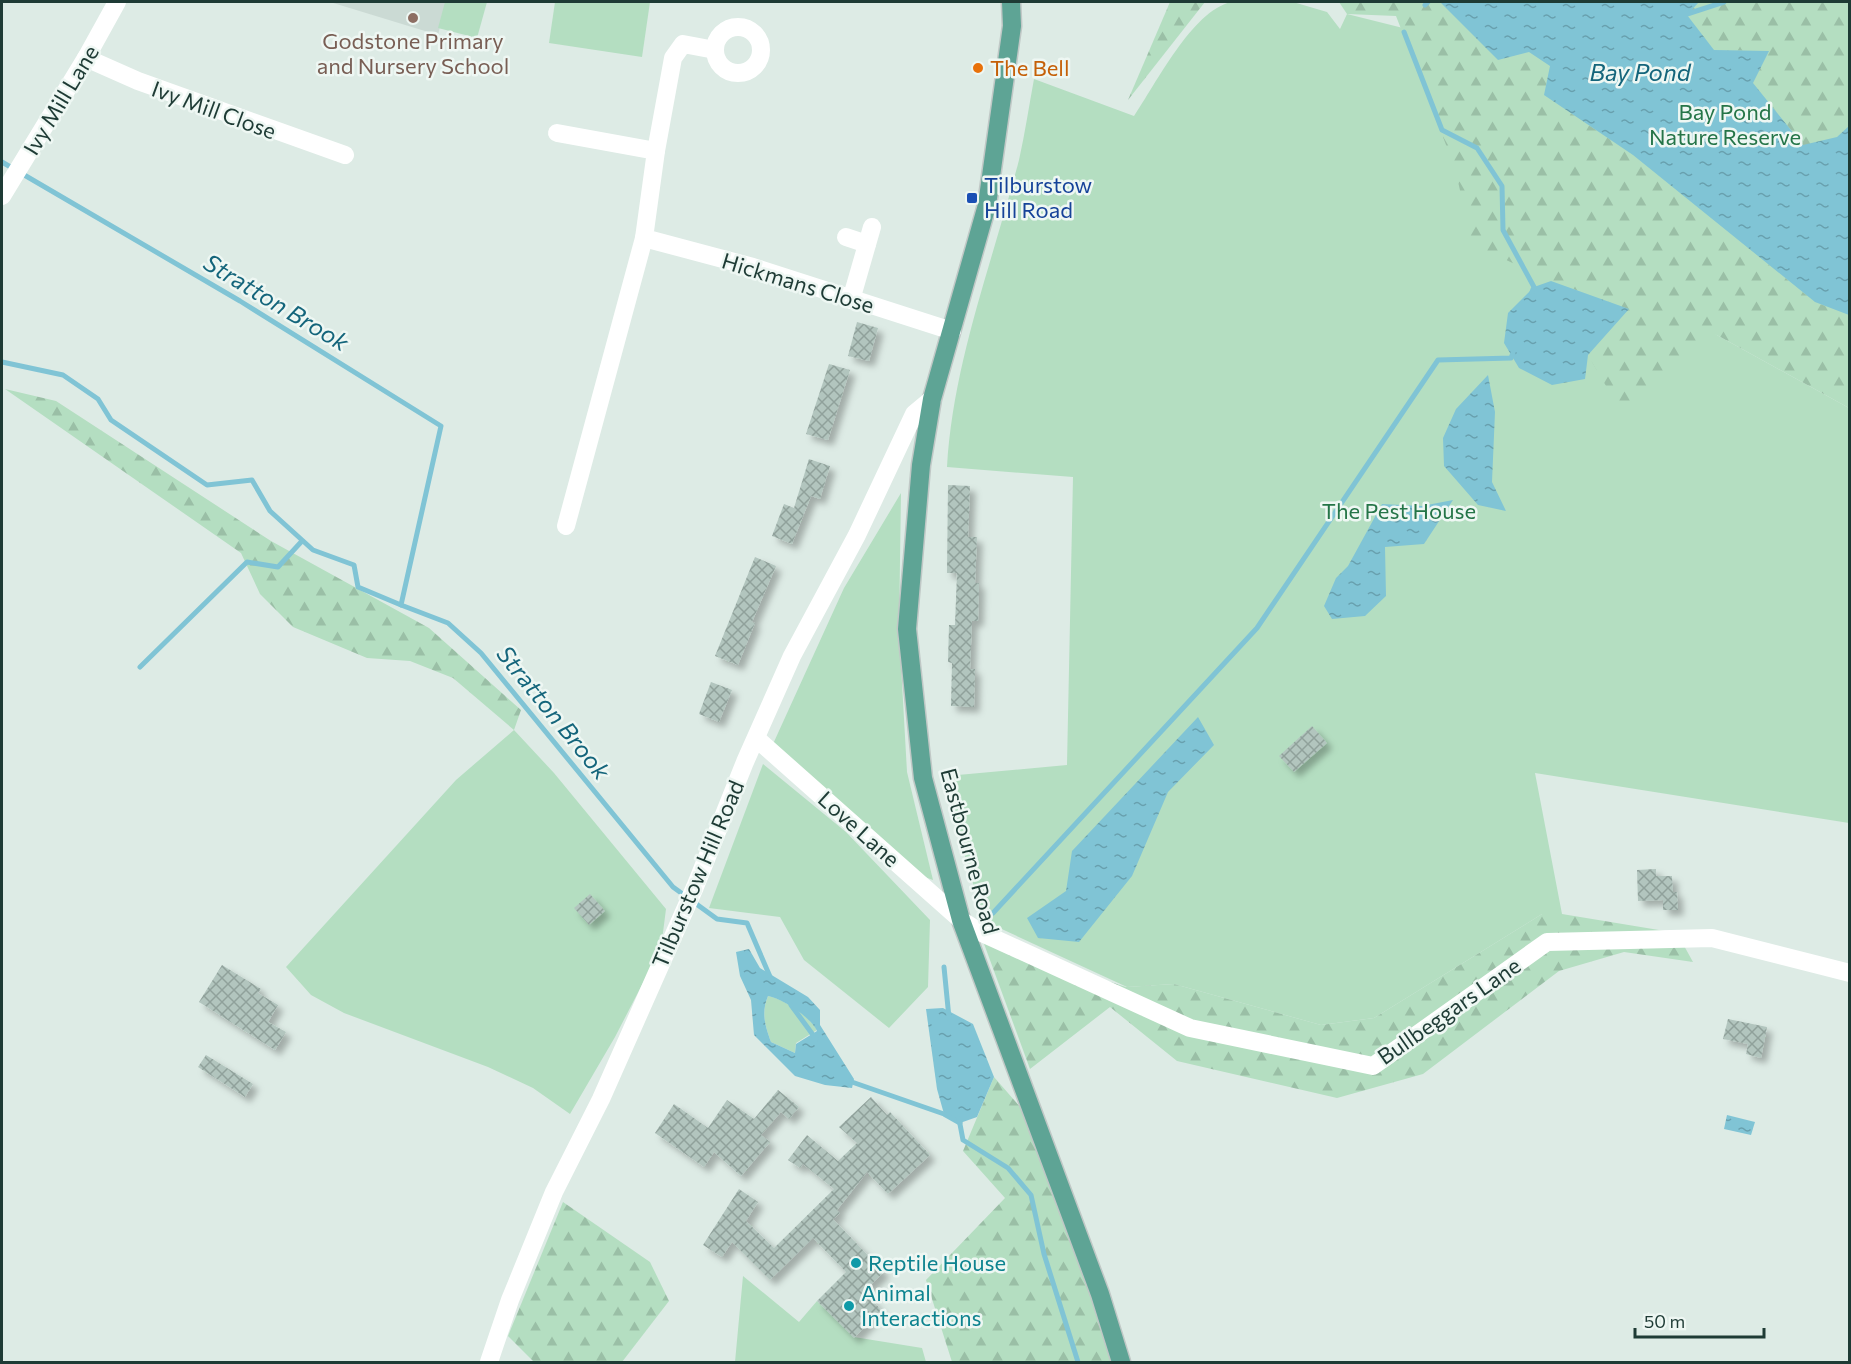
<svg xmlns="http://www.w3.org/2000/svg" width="1851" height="1364" font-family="Commissioner,sans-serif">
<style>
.built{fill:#cbdad4}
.green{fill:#b4dec1}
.forest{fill:url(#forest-firs)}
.water{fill:url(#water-ripples);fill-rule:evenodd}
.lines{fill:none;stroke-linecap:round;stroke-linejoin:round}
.stream{stroke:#80c4d5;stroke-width:5}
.building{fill:url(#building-cross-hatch);filter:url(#shadow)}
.major-casing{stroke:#c0c8c6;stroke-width:21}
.minor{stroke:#fff;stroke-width:18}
.major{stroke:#5ea495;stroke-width:18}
.education-dot{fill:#8d6e63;stroke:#eef7f3;stroke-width:2}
.food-dot{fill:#e8710a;stroke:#eef7f3;stroke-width:2}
.transit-dot{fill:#1a4fb4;stroke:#eef7f3;stroke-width:2}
.culture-dot{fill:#0f9aa8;stroke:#eef7f3;stroke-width:2}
.labels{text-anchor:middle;stroke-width:5;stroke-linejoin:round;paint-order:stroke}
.education-label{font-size:22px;fill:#785e54;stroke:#eef7f3}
.food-label{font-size:22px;fill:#c56008;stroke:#eef7f3;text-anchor:start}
.street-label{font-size:22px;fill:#1e3b35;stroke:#eef7f3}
.park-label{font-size:22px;fill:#257548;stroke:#eef7f3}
.transit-label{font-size:22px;fill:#164399;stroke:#eef7f3;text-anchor:start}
.culture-label{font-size:22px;fill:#0d838f;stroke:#eef7f3;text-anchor:start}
.water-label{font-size:24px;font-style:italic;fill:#14657b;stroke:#eef7f3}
</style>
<defs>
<pattern id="forest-firs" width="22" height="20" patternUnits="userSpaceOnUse" patternTransform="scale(1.5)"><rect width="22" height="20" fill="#b4dec1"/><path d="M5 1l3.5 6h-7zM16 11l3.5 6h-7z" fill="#9abfa6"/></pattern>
<pattern id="water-ripples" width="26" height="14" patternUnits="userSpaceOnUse" patternTransform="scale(1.5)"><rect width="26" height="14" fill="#80c4d5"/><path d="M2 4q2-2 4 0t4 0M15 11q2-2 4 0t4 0" fill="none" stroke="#68a0ae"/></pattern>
<pattern id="building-cross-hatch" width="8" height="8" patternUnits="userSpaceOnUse" patternTransform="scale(1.5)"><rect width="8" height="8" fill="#b2c5be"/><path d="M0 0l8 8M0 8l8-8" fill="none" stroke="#90a19b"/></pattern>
<filter id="shadow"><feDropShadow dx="5.5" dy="5.5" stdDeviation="3" flood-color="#0004"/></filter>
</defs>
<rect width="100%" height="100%" fill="#ddebe5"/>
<path class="built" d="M330,2h116l-8,33z"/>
<g class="green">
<path d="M445,2h42l-10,36 -39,-10z"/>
<path d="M555,2h95l-8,55 -93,-14z"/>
<path d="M1231,2h62l34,10 13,17 7,-15 76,19 -37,-31h463v388l-134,-56 134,74v415l-314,-50 27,141h-20l-168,104 -53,7 -147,-41 -47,3 -134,-62 -14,-21 -25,-85 -7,-43 120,-11 6,-288 -126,-10c6,-105 46,-206 72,-307 6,-27 10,-54 15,-81l100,37c22,-32 58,-105 97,-114z"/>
<path d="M901,493l-2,137 8,142 26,108 -14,-5 -146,-131 71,-156z"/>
<path d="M514,730l40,43 112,136 -5,39 -46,89 -45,77 -37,-26 -45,-21 -144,-54 -33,-18 -25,-28 170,-187z"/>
<path d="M763,764l83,68 84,88 -2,67 -39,41 -85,-68 -24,-43 -71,-9z"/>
<path d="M768,996c14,2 43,21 49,34l-21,13 -1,10 -24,-11c-6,-17 -10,-29 -3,-46z"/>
<path d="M743,1276l56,46 18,-21 37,36 68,11 4,14h-191z"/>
</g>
<g class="forest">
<path d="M1170,2h35l-77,98z"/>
<path d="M1339,2h101l110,64 -6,29 89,60 182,147 34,13v93l-134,-74 -95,76 -32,-55 40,-46 -77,-28 -79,-37 -17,-76 -59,-152 -49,-2z"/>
<path d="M1699,2h150v124l-12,11 -33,9 -51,-63 15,-32 -54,-1 -27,-36z"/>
<path d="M5,389l51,12 215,140 158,87 92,82 -7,20 -61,-52 -43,-17 -43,-3 -74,-31 -33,-33 -19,-41z"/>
<path d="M1542,914h20l115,19 16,29 -69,-10 -65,19 -136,103 -86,24 -160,-37 -67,-54 -80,62 -47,-128 143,46 48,-3 147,41 53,-7z"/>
<path d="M994,1077l42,48 85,237h-169l-26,-82 79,-82 -42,-47z"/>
<path d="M563,1202l87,60 19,39 -47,61h-88l-26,-26z"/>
</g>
<g class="water">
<path d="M1440,2h259l-12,13 27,35 55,1 -16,32 50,62 34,-8 12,-11v189l-34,-13 -182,-147 -89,-60 6,-29 -21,-14 -31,8z"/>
<path d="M1551,281l78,28 -41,46 -3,24 -33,6 -33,-17 -15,-25 4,-30 26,-26z"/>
<path d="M1488,375l7,37 -3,70 14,29 -28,-6 -34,-39 -1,-28 13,-29z"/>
<path d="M1453,500l-29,44 -39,3 1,49 -21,20 -33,3 -8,-13 12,-28 12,-12 34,-62 40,2z"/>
<path d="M1198,717l16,28 -46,47 -36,84 -53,66 -41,-4 -11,-20 39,-27 6,-40z"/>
<path d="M749,949l11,19 48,29 12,13v15l34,54 -2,9 -27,-3 -30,-9 -41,-41 -3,-35 -11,-24 -4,-24zM768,996c13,2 44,22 49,35l-21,13 -1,9 -24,-11c-6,-17 -10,-29 -3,-46z"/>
<path d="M943,1008l30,16 21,53 -17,40 -17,6 -16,-9 -7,-25 -11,-80z"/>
<path d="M1727,1115l28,7 -4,13 -27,-6z"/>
</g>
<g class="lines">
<g class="stream">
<path d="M1425,5l3,-3"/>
<path d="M1680,14h7l37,-12"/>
<path d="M1404,32l38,98 35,18 25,38 1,44 31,57 -2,5"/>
<path d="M2,162l238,139 201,125 -40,179 47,18 33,30 192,234 44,32 30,4 24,56"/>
<path d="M2,362l61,13 35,24 13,21 96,65 45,-5 18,31 43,39 41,15 4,22 43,18"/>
<path d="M140,667l107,-105 31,5 24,-26"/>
<path d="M993,913l264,-285 181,-268 73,-2 2,-5"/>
<path d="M944,967l5,51"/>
<path d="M791,1005l25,34"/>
<path d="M849,1081l95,33 16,9"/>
<path d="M959,1119l4,21 45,28 23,27 13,59 34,108"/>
</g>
</g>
<g class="building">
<path d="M857,322l21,6 -9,33 -21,-5z"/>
<path d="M829,364l21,6 -22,70 -22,-6z"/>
<path d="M809,459l21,7 -10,33 -9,-3 -19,48 -20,-8 12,-32 10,4z"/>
<path d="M948,485l22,1 -2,51h9l-2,46h4l-1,38h-6l-2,48h5l-1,38 -23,-1 1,-43 -4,-1 1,-37h6l2,-52h-10z"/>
<path d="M755,557l21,9 -24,56 3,1 -17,42 -23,-9z"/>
<path d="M711,682l21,8 -13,32 -20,-8z"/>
<path d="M1312,726l15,17 -33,29 -15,-16z"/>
<path d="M1656,869v7h16l1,16h4l1,18h-15v-10l-25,1 -1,-31z"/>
<path d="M590,894l15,17 -16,14 -15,-17z"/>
<path d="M222,965l39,24 -3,4 20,12 -10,17 18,10 -11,18 -76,-48z"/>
<path d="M1728,1019l39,8 -6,31 -15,-4 2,-10 -25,-5z"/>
<path d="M206,1055l47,29 -8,13 -47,-30z"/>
<path d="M778,1090l21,17 -10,12 -8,-7 -20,23 9,7 -29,34 -27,-24 -10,15 -49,-34 19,-29 34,24 19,-28 27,19z"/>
<path d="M871,1097l16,18 3,-3 40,43 -42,39 -21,-22 -30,38 3,3 -7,6 51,53 -20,19 17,19 -27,28 -37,-37 29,-29 -33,-34 -43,42 -38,-38 -10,15 -19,-12 36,-56 19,13 -12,19 28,27 60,-59 -31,-25 -3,4 -12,-8 19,-25 31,26 19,-18 -18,-16z"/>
</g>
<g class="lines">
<g class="major-casing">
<path id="major" d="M1011,2l1,24 -25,179 -55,194 -11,66 -14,164 16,149 38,142 139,374 21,68"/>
</g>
<g class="minor">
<circle cx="738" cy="50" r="23"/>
<path d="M86,58l52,23 207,74"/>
<path d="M557,133l99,18"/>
<path d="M2,196l84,-138 31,-56"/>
<path d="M846,237l21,7"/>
<path d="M644,238l109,29 199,64"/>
<path d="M851,300l21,-73"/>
<path d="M566,526l78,-288 12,-87 17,-93 10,-14 32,6"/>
<path d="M757,739l204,181 19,12 210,96 183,38 174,-124 165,-4 138,35"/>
<path d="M489,1362l21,-62 44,-108 47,-93 94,-212 50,-125 47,-106 65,-121 57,-121 18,-15"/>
</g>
<use href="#major" class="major"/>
</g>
<circle class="education-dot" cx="413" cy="18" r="6"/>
<circle class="food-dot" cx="978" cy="68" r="6"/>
<rect class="transit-dot" x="966" y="192" width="12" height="12" rx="3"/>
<g class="culture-dot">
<circle cx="856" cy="1263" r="6"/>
<circle cx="849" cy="1306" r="6"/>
</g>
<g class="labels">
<g class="education-label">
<text x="413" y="49">Godstone Primary<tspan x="413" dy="25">and Nursery School</tspan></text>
</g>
<g class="food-label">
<text x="990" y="76">The Bell</text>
</g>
<g class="street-label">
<text transform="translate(61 100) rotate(-59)" y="8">Ivy Mill Lane</text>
<text transform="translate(214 110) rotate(20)" y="8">Ivy Mill Close</text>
<text transform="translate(798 283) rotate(17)" y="8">Hickmans Close</text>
<text transform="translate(859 829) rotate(42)" y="8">Love Lane</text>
<text transform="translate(970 851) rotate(75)" y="8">Eastbourne Road</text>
<text transform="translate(698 874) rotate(-67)" y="8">Tilburstow Hill Road</text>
<text transform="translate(1449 1011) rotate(-35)" y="8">Bullbeggars Lane</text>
</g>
<g class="park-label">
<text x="1725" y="120">Bay Pond<tspan x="1725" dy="25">Nature Reserve</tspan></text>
<text x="1399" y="519">The Pest House</text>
</g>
<g class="transit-label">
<text x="984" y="193">Tilburstow<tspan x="984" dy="25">Hill Road</tspan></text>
</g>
<g class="culture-label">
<text x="868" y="1271">Reptile House</text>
<text x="861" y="1301">Animal<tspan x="861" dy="25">Interactions</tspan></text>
</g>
<g class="water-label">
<text x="1640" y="81">Bay Pond</text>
<text transform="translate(276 303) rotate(31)" y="8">Stratton Brook</text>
<text transform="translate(553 713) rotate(51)" y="8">Stratton Brook</text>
</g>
</g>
<rect width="1851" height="1364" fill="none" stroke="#1e3b35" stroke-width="6"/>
<path d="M1635 1328v9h129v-9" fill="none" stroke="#1e3b35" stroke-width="3"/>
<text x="1644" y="1328" font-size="18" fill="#1e3b35" stroke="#eef7f3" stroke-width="4.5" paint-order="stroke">50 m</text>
</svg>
